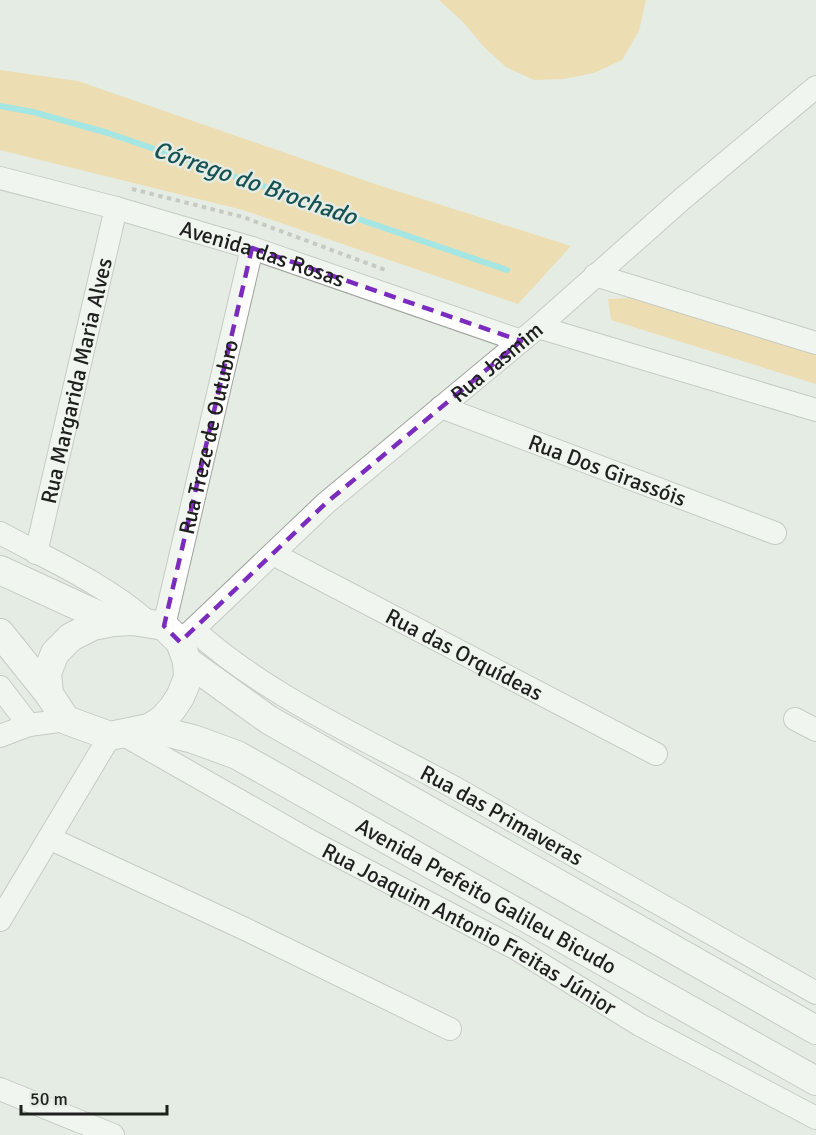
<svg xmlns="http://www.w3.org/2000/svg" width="816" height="1135" font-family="Signika,sans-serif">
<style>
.green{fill:#f5ca75}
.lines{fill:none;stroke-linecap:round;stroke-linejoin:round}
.stream{stroke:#53dde2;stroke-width:6}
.minor-casing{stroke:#9da49c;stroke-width:24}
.major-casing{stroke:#9da49c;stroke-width:30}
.path{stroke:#9ea39c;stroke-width:4;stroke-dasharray:4.5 4.5;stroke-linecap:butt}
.minor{stroke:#fff;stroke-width:22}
.major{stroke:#fff;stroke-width:28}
.marked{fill:none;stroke:#7b2cbf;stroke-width:4.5;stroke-dasharray:12 8;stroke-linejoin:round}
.labels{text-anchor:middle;stroke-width:5;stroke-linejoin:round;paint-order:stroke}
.street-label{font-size:22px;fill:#1e201d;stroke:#e5ece3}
.water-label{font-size:24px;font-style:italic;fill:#165153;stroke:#e5ece3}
</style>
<rect width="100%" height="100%" fill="#e5ece3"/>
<g class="green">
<path d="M439,0h207l-7,31 -17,29 -28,13 -31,6 -29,1 -28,-13 -22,-20 -20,-24z"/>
<path d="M0,70l78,11 300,104 193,61 -53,58 -275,-94 -243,-60z"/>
<path d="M631,298l185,56v30l-205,-64 -3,-21z"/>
</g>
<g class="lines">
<path class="stream" d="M0,106l33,6 75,21 399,137"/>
<g class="minor-casing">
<g id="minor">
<path id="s1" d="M0,178l116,30 136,40 269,93"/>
<path d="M595,275l221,68"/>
<path d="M538,327l278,83"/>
<path id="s2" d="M441,407l334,126"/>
<path d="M0,533c50,27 105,51 148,89"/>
<path id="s3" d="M36,553l80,-345"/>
<path id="s4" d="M273,554l383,200"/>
<path id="s5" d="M164,626l88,-378"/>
<path id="s6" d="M194,630c74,67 176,111 263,159 120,67 239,136 359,204"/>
<path id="s7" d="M180,642l146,-139 212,-176 143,-127 135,-113"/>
<path d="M0,687l29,38"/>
<path d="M795,719l21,11"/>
<path id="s8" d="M124,735l188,107 203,106 125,77 176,93"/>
<path d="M0,736l29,-11 37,-5"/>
<path d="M49,838l194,90 207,101"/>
<path d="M0,920l110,-184"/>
<path d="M0,1089l113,46"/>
</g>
</g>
<g class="major-casing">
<g id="major">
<path d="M0,570l113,52"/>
<path d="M0,633l49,61"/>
<path d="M187,661l82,59 547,310"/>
<path id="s9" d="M149,728l13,-8 10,-11 8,-12 8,-19 -1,-17 -7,-19 -16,-16 -31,-5 -20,1 -20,4 -22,11 -16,16 -8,20 2,21 17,26 44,16 39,-8 44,11 44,16 579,326"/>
</g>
</g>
<path class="path" d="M132,189l111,28 145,54"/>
<use href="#minor" class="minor"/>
<use href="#major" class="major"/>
</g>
<path d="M0 0H816V1135H0ZM252,248l269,93 -195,162 -146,139 -16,-16z" fill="#e5ece3" fill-opacity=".55" fill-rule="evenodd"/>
<path class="marked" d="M252,248l269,93 -195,162 -146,139 -16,-16z"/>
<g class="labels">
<g class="street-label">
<text dy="8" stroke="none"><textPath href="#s1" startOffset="273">Avenida das Rosas</textPath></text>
<text dy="8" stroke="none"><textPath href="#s7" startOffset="423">Rua Jasmim</textPath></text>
<text dy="8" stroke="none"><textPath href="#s3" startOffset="177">Rua Margarida Maria Alves</textPath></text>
<text dy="8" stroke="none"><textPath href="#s5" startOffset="194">Rua Treze de Outubro</textPath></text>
<text dy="8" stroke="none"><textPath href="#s2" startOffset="178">Rua Dos Girassóis</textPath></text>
<text dy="8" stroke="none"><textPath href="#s4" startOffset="216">Rua das Orquídeas</textPath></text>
<text dy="8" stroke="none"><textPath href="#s6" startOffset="360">Rua das Primaveras</textPath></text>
<text dy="8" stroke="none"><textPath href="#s9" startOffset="783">Avenida Prefeito Galileu Bicudo</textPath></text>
<text dy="8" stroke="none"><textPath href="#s8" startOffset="396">Rua Joaquim Antonio Freitas Júnior</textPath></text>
</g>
<g class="water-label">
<text transform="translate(255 183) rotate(19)" y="8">Córrego do Brochado</text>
</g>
</g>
<path d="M21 1105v9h146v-9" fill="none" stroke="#1e201d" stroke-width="3"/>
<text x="30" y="1105" font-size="18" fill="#1e201d" stroke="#e5ece3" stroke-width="4.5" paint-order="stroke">50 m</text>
</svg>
